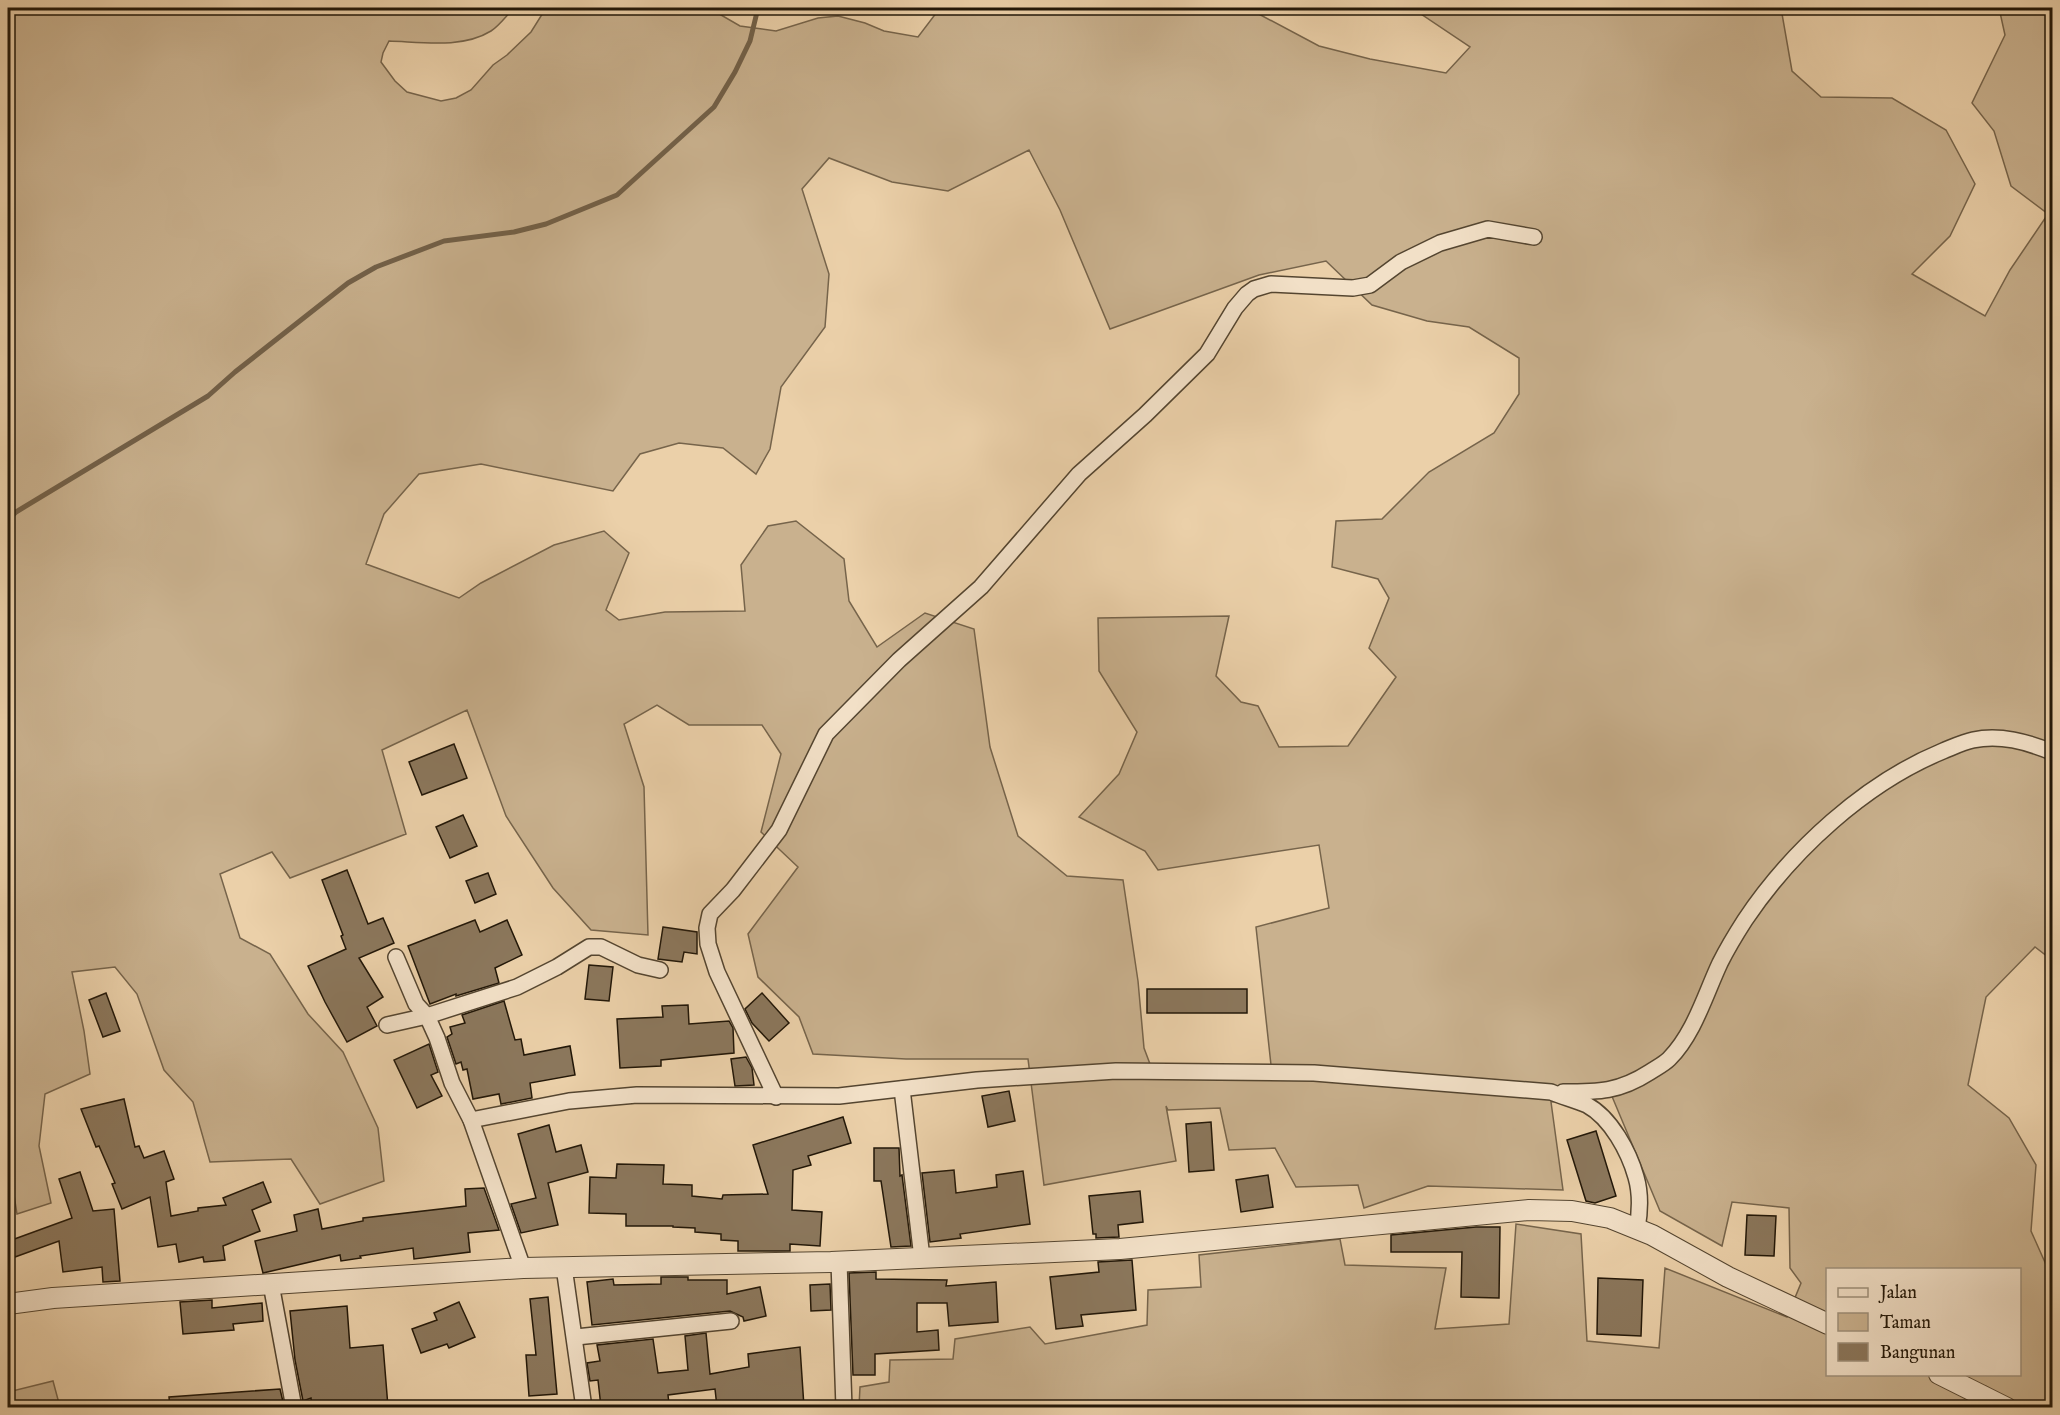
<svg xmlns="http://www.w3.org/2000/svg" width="2060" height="1415" font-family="'IM FELL English',serif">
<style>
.green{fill:#c9b18e;stroke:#76644b;stroke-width:1.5;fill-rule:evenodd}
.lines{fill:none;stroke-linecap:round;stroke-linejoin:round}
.stream{stroke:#726048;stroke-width:5}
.building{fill:#8b775c;stroke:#221708;stroke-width:1.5}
.minor-casing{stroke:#544530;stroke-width:18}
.tertiary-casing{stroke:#544530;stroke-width:22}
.minor{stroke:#f2e0c7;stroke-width:15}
.tertiary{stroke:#f2e0c7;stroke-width:20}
</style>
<rect width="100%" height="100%" fill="#ebd0a9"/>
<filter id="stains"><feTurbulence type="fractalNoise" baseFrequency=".00333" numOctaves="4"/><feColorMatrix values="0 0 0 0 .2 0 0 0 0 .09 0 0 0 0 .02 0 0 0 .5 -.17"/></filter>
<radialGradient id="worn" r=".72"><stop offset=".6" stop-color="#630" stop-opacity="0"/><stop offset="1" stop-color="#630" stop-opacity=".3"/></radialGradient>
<g class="green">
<path d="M8,8h506c-7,7 -15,18 -23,23 -29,18 -70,11 -102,10l-6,12 -2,9 14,19 12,11 34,9 15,-3 15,-8 22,-25 14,-10 24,-23 15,-24h163l31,18 36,5 42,-13 20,-2 27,7 19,8 34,6 22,-29h303l12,4 64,34 51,13 76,14 24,-26 -58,-39h369l11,63 29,26 71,1 54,32 29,54 -25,52 -38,38 73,42 25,-46 38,-56 -37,-28 -17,-55 -22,-28 33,-68 -6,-27h53v952l-17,-13 -49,50 -18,88 41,33 27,47 -5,66 21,47v129h-1193l1,-20 29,-5 1,-22 63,-1 2,-20 75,-12 15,17 102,-19 1,-35 53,-3 -2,-32 141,-16 5,26 101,3 -11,61 74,-5 7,-100 65,10 6,107 72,7 6,-80 122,49 14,-34 -11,-15 -1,-60 -57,-6 -10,44 -62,-35 -49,-117 -60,8 12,88 -135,-4 -64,22 -6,-23 -62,2 -21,-39 -46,2 -9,-42 -52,2 -2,-4 10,55 -132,24 -16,-126h-122l-93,-5 -14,-37 -41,-40 -10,-43 50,-67 -37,-35 20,-78 -19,-29h-73l-32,-20 -33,19 20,63 4,148 -57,-5 -38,-42 -47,-72 -39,-106 -85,40 24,84 -116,44 -18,-26 -52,22 20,64 30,16 38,60 35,38 35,76 6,53 -64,23 -29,-45 -81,3 -17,-60 -29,-32 -27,-76 -22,-27 -43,5 12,59 6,43 -45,20 -6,52 12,57 -34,11 -7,-44 -2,1zM1029,150l31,60 50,119 149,-54 67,-14 46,44 55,16 42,6 50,31v36l-25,39 -65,39 -47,47 -46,2 -4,46 46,12 11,19 -20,50 27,29 -48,69 -69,1 -21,-41 -17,-4 -25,-26 13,-60 -131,2 1,53 38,61 -18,42 -40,43 66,34 13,19 161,-25 10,63 -73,19 15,138 -118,7 -9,-24 -6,-67 -15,-101 -56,-4 -49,-40 -28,-89 -16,-118 -49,-16 -48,34 -28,-46 -5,-42 -48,-38 -28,5 -27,39 4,46 -80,1 -46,8 -13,-10 23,-57 -25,-22 -50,14 -73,38 -22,15 -93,-34 18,-50 35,-40 62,-10 132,27 27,-37 39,-11 44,5 33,26 14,-25 11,-62 44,-60 4,-53 -27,-85 27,-31 63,24 56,9zM1828,1270h192v104h-192z"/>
<path d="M53,1381l7,26h-52v-15z"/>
</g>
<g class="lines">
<path class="stream" d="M8,520l8,-8 192,-116 27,-24 113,-89 28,-16 68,-26 70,-9 32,-8 71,-29 97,-88 21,-35 15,-31 8,-33"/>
</g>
<g class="building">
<path d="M454,744l13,34 -45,17 -13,-33z"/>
<path d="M463,815l14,31 -27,12 -14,-31z"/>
<path d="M347,870l21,54 15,-6 11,25 -35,15 24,39 -16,10 10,19 -30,16 -22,-40 -17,-36 38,-17 -5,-13 2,-1 -21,-55z"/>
<path d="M488,873l8,21 -21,9 -9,-22z"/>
<path d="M475,920l5,12 27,-12 15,35 -27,13 4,15 -43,13v-2l-26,10 -22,-58z"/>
<path d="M663,927l34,5v22l-13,-2 -2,10 -24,-3z"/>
<path d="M589,965l24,2 -4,34 -24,-2z"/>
<rect x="1147" y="989" width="100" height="24"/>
<path d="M106,993l14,38 -17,6 -14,-37z"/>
<path d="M762,993l27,30 -20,18 -17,-18 -7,-14z"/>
<path d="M504,1001l11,39 6,-1 3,16 46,-9 5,29 -45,8 2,15 -31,6 -2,-10 -26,5 -6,-30 -4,1 -2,-8 -5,2 -9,-27 5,-3 -2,-7 15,-4 -3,-8z"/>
<path d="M688,1005l1,19 40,-3 4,7 1,25 -73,7v6l-41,2 -3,-49 46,-2 -1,-11z"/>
<path d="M429,1044l9,28 -7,3 11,21 -25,12 -23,-48z"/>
<path d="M746,1057l6,11 2,17 -19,1 -4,-27z"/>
<path d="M1009,1091l6,30 -27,6 -6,-31z"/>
<path d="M124,1099l11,48 4,-1 5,12 20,-7 10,28 -8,3 5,34 27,-5v-3l28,-3 -3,-7 40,-16 8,20 -19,8 8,21 -37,15 2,14 -21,2 -1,-5 -24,5 -3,-18 -18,3 -8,-50 -28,12 -10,-25 3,-1 -16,-37 -3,1 -15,-38z"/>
<path d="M843,1117l8,26 -43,13 3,9 -18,5 -1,40 30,2 -2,34 -30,-2v7h-52v-10l-17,-1v-6l-26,-2v-4l-22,-1v-1h-47v-12l-37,-1 1,-36 26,1 1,-14 47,1 -1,19 29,1v11l30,3 1,-4 45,-1 -15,-49z"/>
<path d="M1211,1122l3,48 -25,2 -3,-48z"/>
<path d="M549,1125l7,27 25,-7 7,27 -40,11 10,42 -37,8 -10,-29 25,-6 -18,-64z"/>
<path d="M1596,1131l20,65 -21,7 -9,-2 -19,-61z"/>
<path d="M874,1148h25l1,28 2,-1 9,71 -20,1 -10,-66h-7z"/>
<path d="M954,1170l2,23 41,-6 -1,-12 27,-4 7,53 -70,10 1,4 -31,4 -8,-69z"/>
<path d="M80,1172l13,39 21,-2 6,72 -17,1 -1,-15 -39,5 -4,-31 -44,16 -6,-16 63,-23 -13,-39z"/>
<path d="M1268,1175l5,32 -32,5 -5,-32z"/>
<path d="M484,1188l15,42 -31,3 2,19 -56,7 -1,-11 -53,8 1,2 -20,3 -1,-6 -77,18 -8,-32 42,-10 -3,-16 24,-6 4,20 41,-8v-3l103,-12 -1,-17z"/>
<path d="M1140,1191l3,31 -25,3 1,12 -23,1v-4h-3l-4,-38z"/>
<path d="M1747,1215l29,1 -2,40 -29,-1z"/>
<path d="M1476,1227h24l-1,71 -38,-1 1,-45h-71v-17z"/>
<path d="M1132,1260l4,50 -55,5 2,11 -27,3 -6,-52 49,-5 -1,-10z"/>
<path d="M876,1272v7l71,1 -1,6 50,-4 2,40 -49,4 -2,-23h-30v29l21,-2 1,20 -64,4v21h-22l-4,-102z"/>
<path d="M661,1277h27v3h39v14l33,-7 6,29 -22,5 -1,-4 -13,-6 -138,14 -5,-43 26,-3 1,6 47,-1z"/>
<path d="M1598,1278l45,2 -2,56 -44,-2z"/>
<path d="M830,1284l1,26 -20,1 -1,-26z"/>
<path d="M548,1297l9,97 -28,2 -3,-41h10l-6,-56z"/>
<path d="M212,1300v8l50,-5 1,18 -30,3 1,6 -51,4 -3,-32z"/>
<path d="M459,1302l16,35 -26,11 -2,-4 -26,9 -9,-24 25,-9 -3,-7z"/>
<path d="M347,1306l3,42 33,-3 5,62h-76l-1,-9 -8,3 -8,-41 -5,-49z"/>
<path d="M706,1333l4,41 39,-7 -1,-13 52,-7 4,60h-38l1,-6 -50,6 -2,-18 -47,6 1,9 -32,3h-18l-1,-2 -17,2 -3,-27 -8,1 -3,-18 13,-2 -3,-16 56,-6 5,34 30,-3 -3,-34z"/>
<path d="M280,1389l4,17 -6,1h-108l-1,-10z"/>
</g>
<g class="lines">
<g class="minor-casing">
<g id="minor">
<path d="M396,957l20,47 11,12 10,22 15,45 19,37 52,148"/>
<path d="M387,1025l40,-9 90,-29 40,-20 32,-20h12l37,18 22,5"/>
<path d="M902,1089l20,169"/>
<path d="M1563,1092c36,0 56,0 87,-20 6,-4 14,-8 19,-13 25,-25 36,-64 51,-96 7,-14 16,-29 25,-43 47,-70 120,-137 198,-169 10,-4 20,-9 30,-11 27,-6 54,2 79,12"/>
<path d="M776,1097l-59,-125 -9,-28 -1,-16 3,-14 23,-24 46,-60 47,-96 73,-74 82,-73 98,-113 66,-59 62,-61 28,-46 12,-14 7,-5 17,-5 82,4 17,-3 31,-23 39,-19 48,-14 46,8"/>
<path d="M471,1120l98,-19 68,-6 202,1 138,-16 139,-9 198,2 237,19c12,5 25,8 36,13 24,13 42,47 49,72 5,17 4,35 1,52"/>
<path d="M839,1262l5,146"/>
<path d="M564,1267l20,141"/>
<path d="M271,1284l23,124"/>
<path d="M576,1337l155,-16"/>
<path d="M1972,1408l11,-14"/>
</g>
</g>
<g class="tertiary-casing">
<g id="tertiary">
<path d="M8,1304l45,-6 470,-30 308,-6 289,-13 409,-39 43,1 38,7 42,17 76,42 100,47"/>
<path d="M1939,1374l68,34"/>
</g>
</g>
<use href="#minor" class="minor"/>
<use href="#tertiary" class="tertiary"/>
</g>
<rect width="2060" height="1415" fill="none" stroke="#ebd0a9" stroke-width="30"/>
<rect x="9" y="9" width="2042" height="1397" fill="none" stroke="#221708" stroke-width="3"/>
<rect x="15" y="15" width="2030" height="1385" fill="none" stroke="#221708" stroke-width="1.5"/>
<rect x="1826" y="1268" width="195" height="108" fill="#f2e0c7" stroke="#9f907b" stroke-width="1.5"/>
<rect x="1838" y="1288" width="30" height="9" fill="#f2e0c7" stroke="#9f907b" stroke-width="1.5"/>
<text x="1880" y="1298" font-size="18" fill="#221708">Jalan</text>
<rect x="1838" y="1313" width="30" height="18" fill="#c9b18e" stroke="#9f907b" stroke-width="1.5"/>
<text x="1880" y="1328" font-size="18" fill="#221708">Taman</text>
<rect x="1838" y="1343" width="30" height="18" fill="#8b775c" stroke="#9f907b" stroke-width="1.5"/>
<text x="1880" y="1358" font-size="18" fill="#221708">Bangunan</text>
<rect width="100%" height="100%" filter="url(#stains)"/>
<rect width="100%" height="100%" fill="url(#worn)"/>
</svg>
